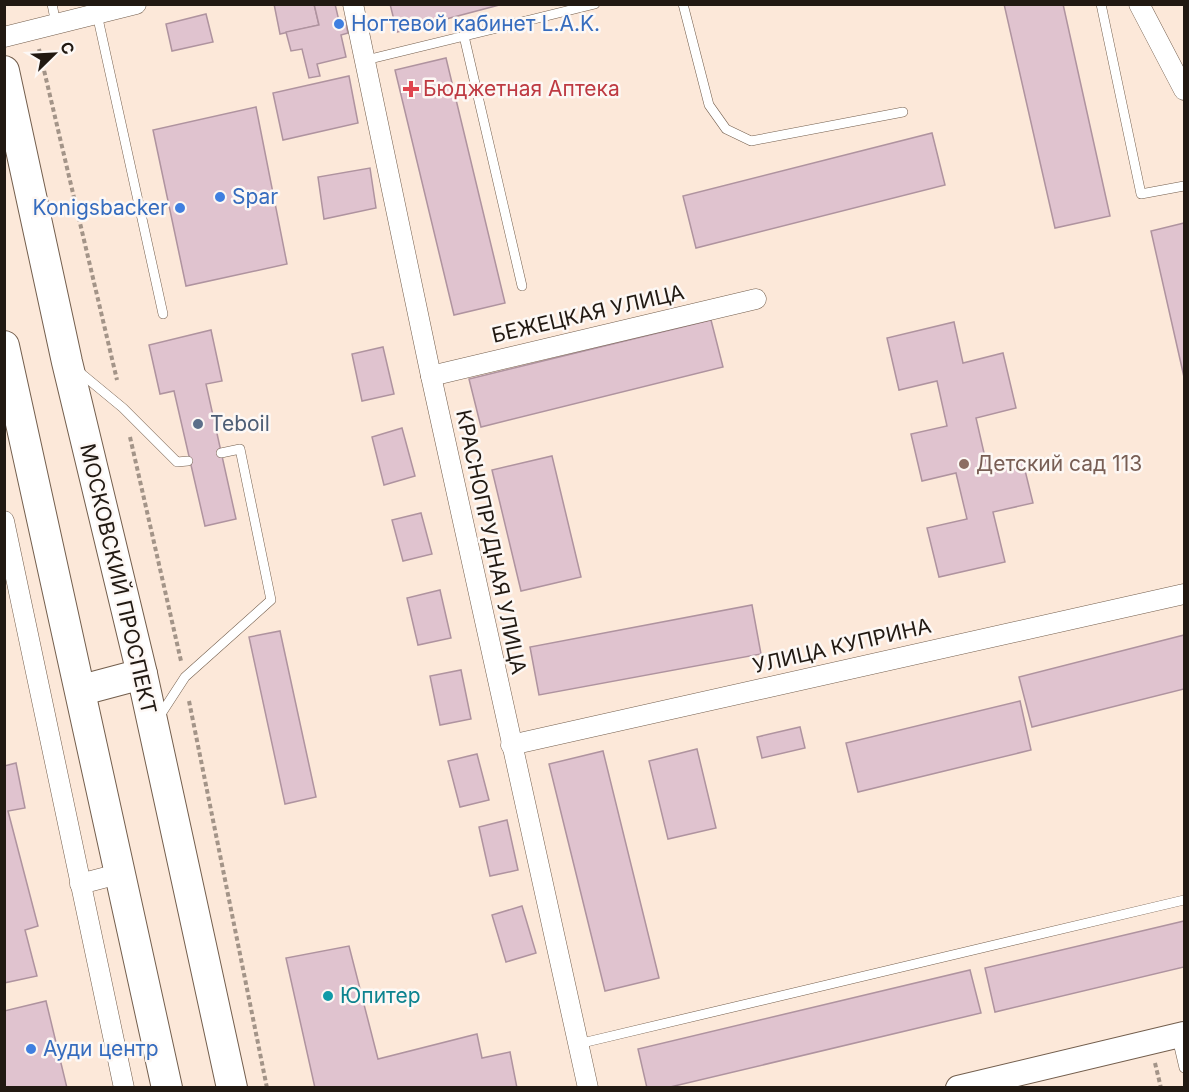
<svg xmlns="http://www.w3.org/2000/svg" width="1189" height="1092" font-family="Inter,sans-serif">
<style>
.building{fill:#e0c3cf;stroke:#af939f;stroke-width:1.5}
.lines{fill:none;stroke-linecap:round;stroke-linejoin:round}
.service-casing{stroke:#735e4d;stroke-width:10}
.minor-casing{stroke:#735e4d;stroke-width:21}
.tertiary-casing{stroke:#735e4d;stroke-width:26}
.primary-casing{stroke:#735e4d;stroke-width:32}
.path{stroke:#a39488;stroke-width:4;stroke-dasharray:4.5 3;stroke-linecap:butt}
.service{stroke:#fff;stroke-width:9}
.minor{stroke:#fff;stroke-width:20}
.tertiary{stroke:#fff;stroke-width:24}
.primary{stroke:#fff;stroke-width:30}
.shop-dot{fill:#3f7fe0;stroke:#fdf8f5;stroke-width:2}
.health-dot{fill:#e0444e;stroke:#fdf8f5;stroke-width:2}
.service-dot{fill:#5c6f8a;stroke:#fdf8f5;stroke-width:2}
.education-dot{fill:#8d6e63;stroke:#fdf8f5;stroke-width:2}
.culture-dot{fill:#0f9aa8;stroke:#fdf8f5;stroke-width:2}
.labels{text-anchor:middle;stroke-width:5;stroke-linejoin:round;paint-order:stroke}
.shop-label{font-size:21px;fill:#366cbe;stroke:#fdf8f5;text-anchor:start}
.health-label{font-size:21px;fill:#be3a42;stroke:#fdf8f5;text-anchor:start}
.street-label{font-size:21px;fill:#211912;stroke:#fdf8f5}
.service-label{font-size:21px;fill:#4e5e75;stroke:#fdf8f5;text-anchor:start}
.education-label{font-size:21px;fill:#785e54;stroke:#fdf8f5;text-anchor:start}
.culture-label{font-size:21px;fill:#0d838f;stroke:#fdf8f5;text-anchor:start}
</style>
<rect width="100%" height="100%" fill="#fce8d9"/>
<g class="building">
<path d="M274,4h40l5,21 -39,9z"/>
<path d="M314,4h21l4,17 6,-1 3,13 -7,2 5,22 -29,7 3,12 -11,2 -7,-29 -11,2 -5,-19 33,-7z"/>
<path d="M390,4h113l-106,28z"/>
<path d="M1004,4h59l47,212 -55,12z"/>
<path d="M206,14l7,28 -41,9 -6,-27z"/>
<path d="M446,58l59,245 -51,12 -59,-245z"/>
<path d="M349,76l9,47 -75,17 -10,-47z"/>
<path d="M256,107l31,157 -101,22 -33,-156z"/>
<path d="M932,133l13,52 -249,63 -13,-52z"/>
<path d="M370,168l6,40 -52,11 -6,-42z"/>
<path d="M1184,223v154l-33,-146z"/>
<path d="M711,320l12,47 -242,60 -12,-48z"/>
<path d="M954,322l9,41 40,-10 13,55 -40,10 11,48 35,-8 11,45 -40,9 12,50 -66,15 -12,-49 40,-9 -11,-46 -34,8 -11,-47 36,-8 -10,-45 -38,9 -12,-52z"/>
<path d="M211,330l11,51 -16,3 30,135 -31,7 -31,-135 -14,3 -11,-49z"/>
<path d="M383,347l11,47 -32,7 -10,-47z"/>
<path d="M402,428l13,48 -31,9 -12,-48z"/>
<path d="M552,456l29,121 -60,14 -29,-121z"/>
<path d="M421,513l11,41 -29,7 -11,-41z"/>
<path d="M440,590l11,48 -33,7 -11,-47z"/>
<path d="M752,605l9,49 -222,41 -9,-48z"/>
<path d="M280,631l36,166 -31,7 -36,-167z"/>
<path d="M1184,635v54l-152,38 -13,-50z"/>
<path d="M461,670l10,49 -31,6 -10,-49z"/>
<path d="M1020,701l11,49 -173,42 -12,-49z"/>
<path d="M800,727l5,21 -43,10 -5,-21z"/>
<path d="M697,749l19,79 -48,11 -19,-78z"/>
<path d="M603,751l56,227 -54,13 -56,-227z"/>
<path d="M477,754l12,46 -29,7 -12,-46z"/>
<path d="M16,763l9,45 -17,3 30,115 -13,4 12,46 -33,7v-217z"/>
<path d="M507,820l11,50 -28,6 -11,-49z"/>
<path d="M522,906l14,47 -30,9 -14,-47z"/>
<path d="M1184,921v46l-189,45 -10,-44z"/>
<path d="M349,946l29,113 99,-25 5,24 28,-6 7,36h-202l-29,-130z"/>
<path d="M970,970l11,43 -315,75h-19l-9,-39z"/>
<path d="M46,1001l21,87h-63v-77z"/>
</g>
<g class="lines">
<g class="service-casing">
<g id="service">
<path d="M52,4l4,20"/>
<path d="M683,4l26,101 17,24 25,12 152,-29"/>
<path d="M1101,4l40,190 43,-8"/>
<path d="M97,14l66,300"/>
<path d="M464,36l58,250"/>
<path d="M366,60l229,-56"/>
<path d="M77,370l46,38 54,54 11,-1"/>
<path d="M159,717l26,-40 86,-77 -31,-151 -19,4"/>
<path d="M1177,1038l7,30"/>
<path d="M578,1044l606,-144"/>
</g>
</g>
<g class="minor-casing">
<g id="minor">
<path d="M353,4l78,372 157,712"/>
<path d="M1139,4l45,86"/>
<path d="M4,37l132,-33"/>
<path d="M431,376l325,-77"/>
<path d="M4,521l120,567"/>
<path d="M511,745l673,-151"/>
<path d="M80,884l42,-11"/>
</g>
</g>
<g class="tertiary-casing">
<path id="tertiary" d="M958,1088l226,-54"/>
</g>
<g class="primary-casing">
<g id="primary">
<path d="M4,71l63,291 75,312 90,414"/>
<path d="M4,346l163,742"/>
<path d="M82,690l60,-16"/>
</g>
</g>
<g class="path">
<path d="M39,49l78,331"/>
<path d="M130,437l51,224"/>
<path d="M189,701l78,387"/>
<path d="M1155,1063l6,25"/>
</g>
<use href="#service" class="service"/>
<use href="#minor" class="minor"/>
<use href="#tertiary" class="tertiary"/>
<use href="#primary" class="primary"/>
</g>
<g class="shop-dot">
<circle cx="339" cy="24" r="6"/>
<circle cx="220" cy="197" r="6"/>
<circle cx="180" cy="208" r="6"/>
<circle cx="31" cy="1049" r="6"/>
</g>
<path class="health-dot" d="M408 80h6v6h6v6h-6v6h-6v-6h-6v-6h6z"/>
<circle class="service-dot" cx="198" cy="424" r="6"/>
<circle class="education-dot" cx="964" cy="464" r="6"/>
<circle class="culture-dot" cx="328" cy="996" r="6"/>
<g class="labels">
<g class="shop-label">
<text x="351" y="31">Ногтевой кабинет L.A.K.</text>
<text x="232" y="204">Spar</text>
<text x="168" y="215" text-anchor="end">Konigsbacker</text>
<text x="43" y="1056">Ауди центр</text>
</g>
<g class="health-label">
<text x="423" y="96">Бюджетная Аптека</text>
</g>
<g class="street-label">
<text transform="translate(588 314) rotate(-13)" y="7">БЕЖЕЦКАЯ УЛИЦА</text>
<text transform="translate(491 542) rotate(78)" y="7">КРАСНОПРУДНАЯ УЛИЦА</text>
<text transform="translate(118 579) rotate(77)" y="7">МОСКОВСКИЙ ПРОСПЕКТ</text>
<text transform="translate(842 646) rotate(-13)" y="7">УЛИЦА КУПРИНА</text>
</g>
<g class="service-label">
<text x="210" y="431">Teboil</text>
</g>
<g class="education-label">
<text x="976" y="471">Детский сад 113</text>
</g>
<g class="culture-label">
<text x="340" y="1003">Юпитер</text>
</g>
</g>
<rect width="1189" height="1092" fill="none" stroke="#211912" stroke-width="12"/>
<g transform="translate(54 54) rotate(66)" stroke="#fdf8f5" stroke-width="4.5" paint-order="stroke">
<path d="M0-4.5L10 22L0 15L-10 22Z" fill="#211912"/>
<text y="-9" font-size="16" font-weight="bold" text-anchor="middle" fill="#211912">С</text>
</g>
</svg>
